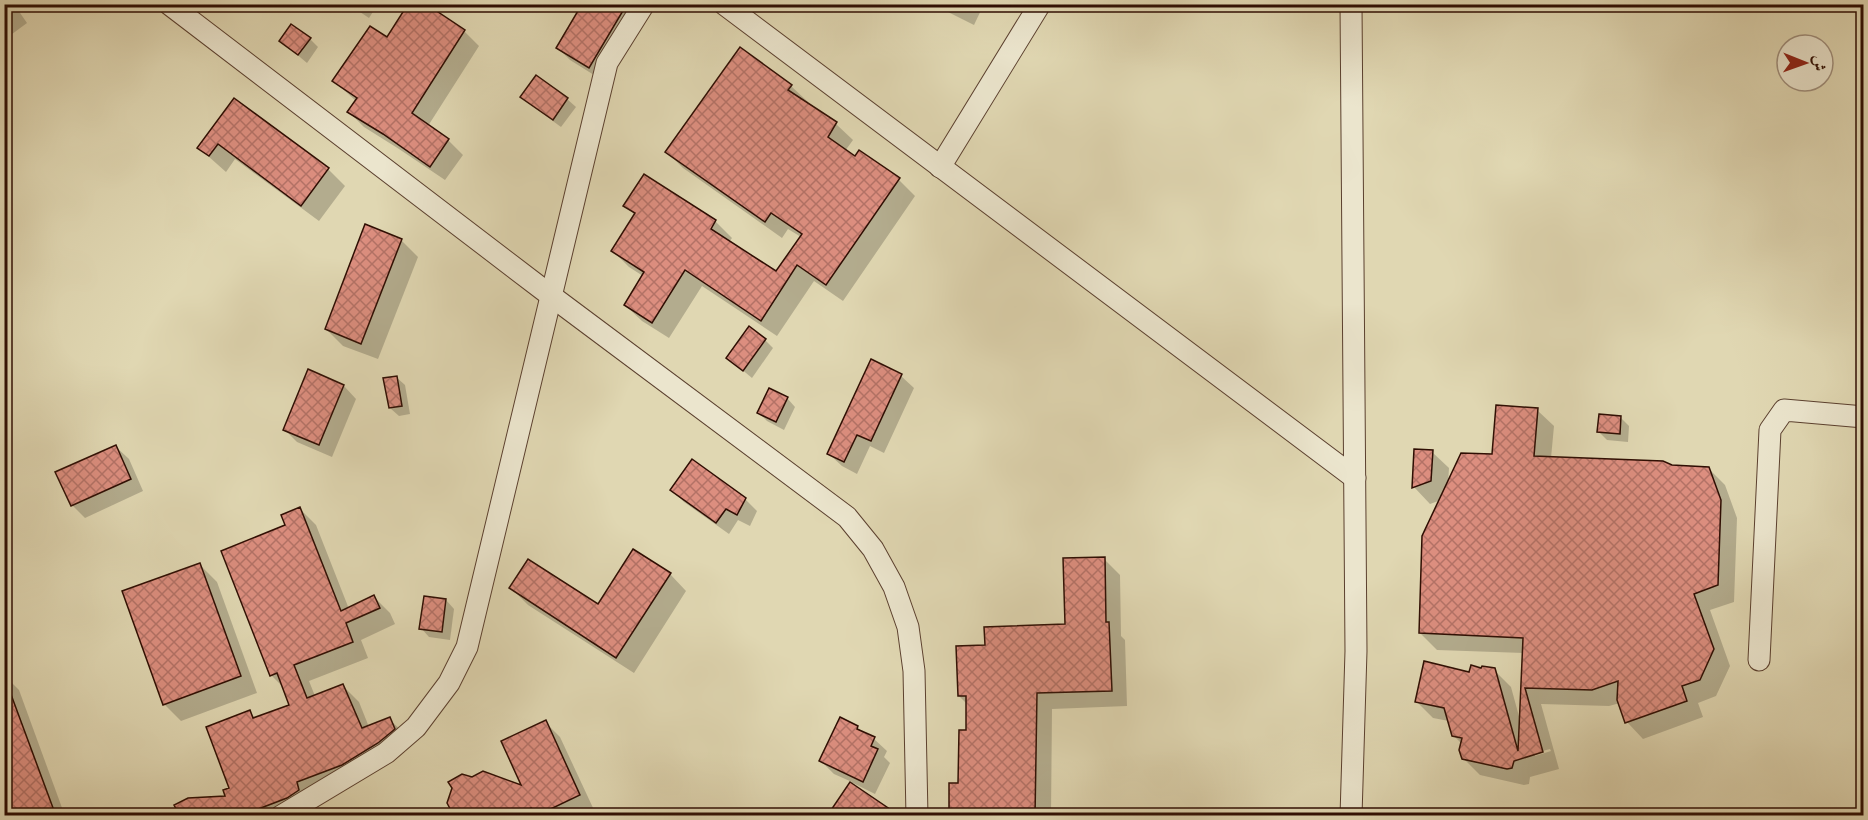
<svg xmlns="http://www.w3.org/2000/svg" width="1868" height="820" font-family="'IM FELL English',Amiri,serif">
<style>
.shadow{fill:#0003;fill-rule:evenodd}
.building{fill:url(#building-cross-hatch);stroke:#2f0e03;stroke-width:1.5}
.lines{fill:none;stroke-linecap:round;stroke-linejoin:round}
.minor-casing{stroke:#5b402f;stroke-width:23}
.minor{stroke:#ebe5cd;stroke-width:21}
</style>
<defs>
<pattern id="building-cross-hatch" width="8" height="8" patternUnits="userSpaceOnUse" patternTransform="scale(1.5)"><rect width="8" height="8" fill="#dc8e7f"/><path d="M0 0l8 8M0 8l8-8" fill="none" stroke="#b37266"/></pattern>
</defs>
<rect width="100%" height="100%" fill="#e0d7b2"/>
<filter id="stains"><feTurbulence type="fractalNoise" baseFrequency=".00333" numOctaves="4"/><feColorMatrix values="0 0 0 0 .2 0 0 0 0 .09 0 0 0 0 .02 0 0 0 .5 -.17"/></filter>
<radialGradient id="worn" r=".72"><stop offset=".6" stop-color="#630" stop-opacity="0"/><stop offset="1" stop-color="#630" stop-opacity=".3"/></radialGradient>
<g class="shadow">
<path d="M4,4h10l13,19 -19,14 -4,-3z"/>
<path d="M348,4h30l-9,14z"/>
<path d="M583,4h64l-45,76 -32,-20 -12,-12z"/>
<path d="M932,4h52l-10,21z"/>
<path d="M464,31l15,15 -51,80 20,14 15,15 -18,25 -46,-31 -35,-22 -15,-15 7,-11 -22,-20z"/>
<path d="M310,39l8,8 -11,16 -26,-22z"/>
<path d="M740,49l51,37 17,16 -2,2 30,20 17,16 -8,11 54,29 16,16 -72,105 -29,-20 -37,55 -75,-50 -33,52 -27,-17 -17,-16 18,-29 -14,-9 -16,-16 22,-36 -10,-10 19,-29 72,46 16,16 -3,4 47,31 25,-36 -13,-8 -6,9 -99,-70 -16,-16z"/>
<path d="M522,97l45,2 9,8 -15,20 -30,-22z"/>
<path d="M235,100l93,69 17,17 -26,35 -84,-62 -9,13 -27,-24z"/>
<path d="M401,240l17,17 -40,102 -35,-13 -17,-17z"/>
<path d="M765,340l8,8 -21,30 -24,-20z"/>
<path d="M872,361l29,15 13,12 -30,65 -14,-7 -13,28 -15,-8 -13,-12z"/>
<path d="M309,371l35,15 12,13 -24,58 -35,-15 -13,-13z"/>
<path d="M396,377l9,8 5,29 -11,2 -9,-8z"/>
<path d="M787,398l8,9 -11,23 -17,-9 -8,-8z"/>
<path d="M1537,410l17,16 -3,32 158,11 16,16 12,33 -3,84 -24,8 20,56 -14,30 -18,7 5,14 -60,22 -16,-17 -7,-19 -11,3 -68,-2 18,65 -29,8 -1,7 -5,1 -44,-10 -17,-17 -1,-14 -9,-9 -4,-14 -16,-3 -17,-17 54,-28 24,-3 17,17 9,33 4,-67 -87,-3 -17,-17 21,-133 -11,4 -16,-17 18,-35 17,16 -1,16 45,-28zM1550,749l1,2 -16,5v-3z"/>
<path d="M1621,418l8,8 -1,16 -21,-2 -9,-9z"/>
<path d="M116,447l13,12 14,32 -58,27 -13,-13z"/>
<path d="M672,490l73,9 12,12 -7,15 -12,-6 -9,14 -45,-32z"/>
<path d="M300,509l16,16 33,84 25,-12 16,16 5,11 -34,16 7,18 -59,23 6,15 27,-11 17,17 10,25 20,-8 17,16 -108,81h-117l46,-18 4,-9 19,-77 6,7 35,-14 -7,-17 -13,-13 16,-149z"/>
<path d="M1104,559l16,16 1,61 4,4 2,66 -75,3 -1,107h-100l9,-32 7,-52v-28l-8,-8 27,-50 80,-20z"/>
<path d="M200,565l17,17 40,111 -76,28 -17,-17z"/>
<path d="M670,574l16,17 -52,82 -106,-68 -17,-17 87,18z"/>
<path d="M446,600l8,9 -4,31 -21,-3 -8,-9z"/>
<path d="M4,675l15,15 46,126h-61z"/>
<path d="M545,722l15,15 34,73 -13,6h-126l69,-28z"/>
<path d="M857,727l6,6 11,6 13,12 -3,6 6,6 -15,31 -22,-11 -24,33 23,-34 -18,-8 -13,-13z"/>
</g>
<g class="building">
<path d="M408,4h18l39,26 -53,83 37,26 -19,28 -47,-33 -36,-22 10,-14 -25,-17 38,-55 17,11z"/>
<path d="M582,4h45l-38,64 -33,-20z"/>
<path d="M291,24l20,14 -13,17 -19,-14z"/>
<path d="M740,47l52,38 -4,5 49,32 -9,15 27,19 4,-6 41,28 -74,107 -29,-20 -36,56 -76,-51 -33,53 -28,-18 20,-33 -33,-21 24,-38 -12,-7 21,-32 72,46 -5,9 65,42 26,-37 -31,-21 -6,9 -100,-70z"/>
<path d="M536,75l32,23 -15,22 -33,-23z"/>
<path d="M234,98l95,70 -28,38 -83,-62 -9,12 -12,-8z"/>
<path d="M365,224l37,15 -41,105 -36,-15z"/>
<path d="M749,326l17,13 -23,32 -17,-13z"/>
<path d="M871,359l31,15 -31,67 -14,-6 -13,27 -17,-8z"/>
<path d="M308,369l36,16 -25,60 -36,-15z"/>
<path d="M397,376l5,30 -13,2 -6,-30z"/>
<path d="M769,388l19,9 -12,25 -19,-9z"/>
<path d="M1496,405l42,3 -4,48 129,5 9,4 37,2 12,33 -3,85 -24,9 20,55 -14,31 -18,6 5,15 -62,22 -8,-23 1,-19 -26,9 -67,-2 18,64 -29,9 -2,7 -5,1 -45,-10 -3,-9 3,-12 -10,-2 -8,-28 -29,-6 9,-41 45,11 2,-7 10,3 1,-2 13,2 23,83 5,-113 -104,-5 3,-97 39,-83 31,1z"/>
<path d="M1599,414l22,2 -1,18 -23,-2z"/>
<path d="M116,445l15,34 -60,27 -16,-34z"/>
<path d="M1414,449l19,1 -2,31 -19,7z"/>
<path d="M692,459l54,39 -9,17 -11,-6 -10,14 -46,-33z"/>
<path d="M300,507l41,104 33,-16 6,13 -34,15 7,19 -59,23 13,33 36,-14 19,44 28,-11 5,12 -17,14 -36,22 -45,17 2,8 -12,8 -47,18h-60l-6,-11 14,-7 37,-2 -2,-6 6,-2 -23,-61 44,-17 3,8 36,-13 -12,-32 -7,3 -49,-125 64,-26 -4,-10z"/>
<path d="M633,549l38,24 -55,85 -107,-70 19,-29 70,45z"/>
<path d="M1105,557l1,65h3l3,69 -75,2 -2,123h-86v-33h9l1,-53h7v-34h-8l-2,-50 29,-1 -1,-18 81,-3 -2,-66z"/>
<path d="M200,563l41,113 -78,29 -41,-114z"/>
<path d="M424,596l22,3 -4,33 -23,-3z"/>
<path d="M4,681h2l50,135h-52z"/>
<path d="M840,717l18,9 -1,3 18,8 -4,9 7,3 -15,33 -44,-21z"/>
<path d="M546,720l34,75 -44,21 -5,-8 -14,8h-63l-7,-13 5,-15 -4,-6 14,-8 10,3 11,-6 38,14 -20,-44z"/>
<path d="M850,782l50,34h-73z"/>
</g>
<g class="lines">
<g class="minor-casing">
<g id="minor">
<path d="M169,4l381,291 297,222 26,32 21,38 14,40 6,44 3,145"/>
<path d="M724,4l631,474"/>
<path d="M1351,4l5,647 -5,165"/>
<path d="M940,167l100,-163"/>
<path d="M1759,660l11,-230 14,-20 80,7"/>
<path d="M281,816l105,-63 30,-26 33,-44 18,-36 140,-584 37,-59"/>
</g>
</g>
<use href="#minor" class="minor"/>
</g>
<rect width="1868" height="820" fill="none" stroke="#e0d7b2" stroke-width="24"/>
<rect x="6" y="6" width="1856" height="808" fill="none" stroke="#2f0e03" stroke-width="3"/>
<rect x="12" y="12" width="1844" height="796" fill="none" stroke="#2f0e03" stroke-width="1.5"/>
<g transform="translate(1805 63) rotate(91)"><circle r="28" fill="#ebe5cd" stroke="#a08f7c" stroke-width="1.5"/>
<path d="M0-4.5L10 22L0 15L-10 22Z" fill="#8f2418"/>
<text y="-9" font-size="16" font-weight="bold" text-anchor="middle" fill="#2f0e03">ش</text>
</g>
<rect width="100%" height="100%" filter="url(#stains)"/>
<rect width="100%" height="100%" fill="url(#worn)"/>
</svg>
